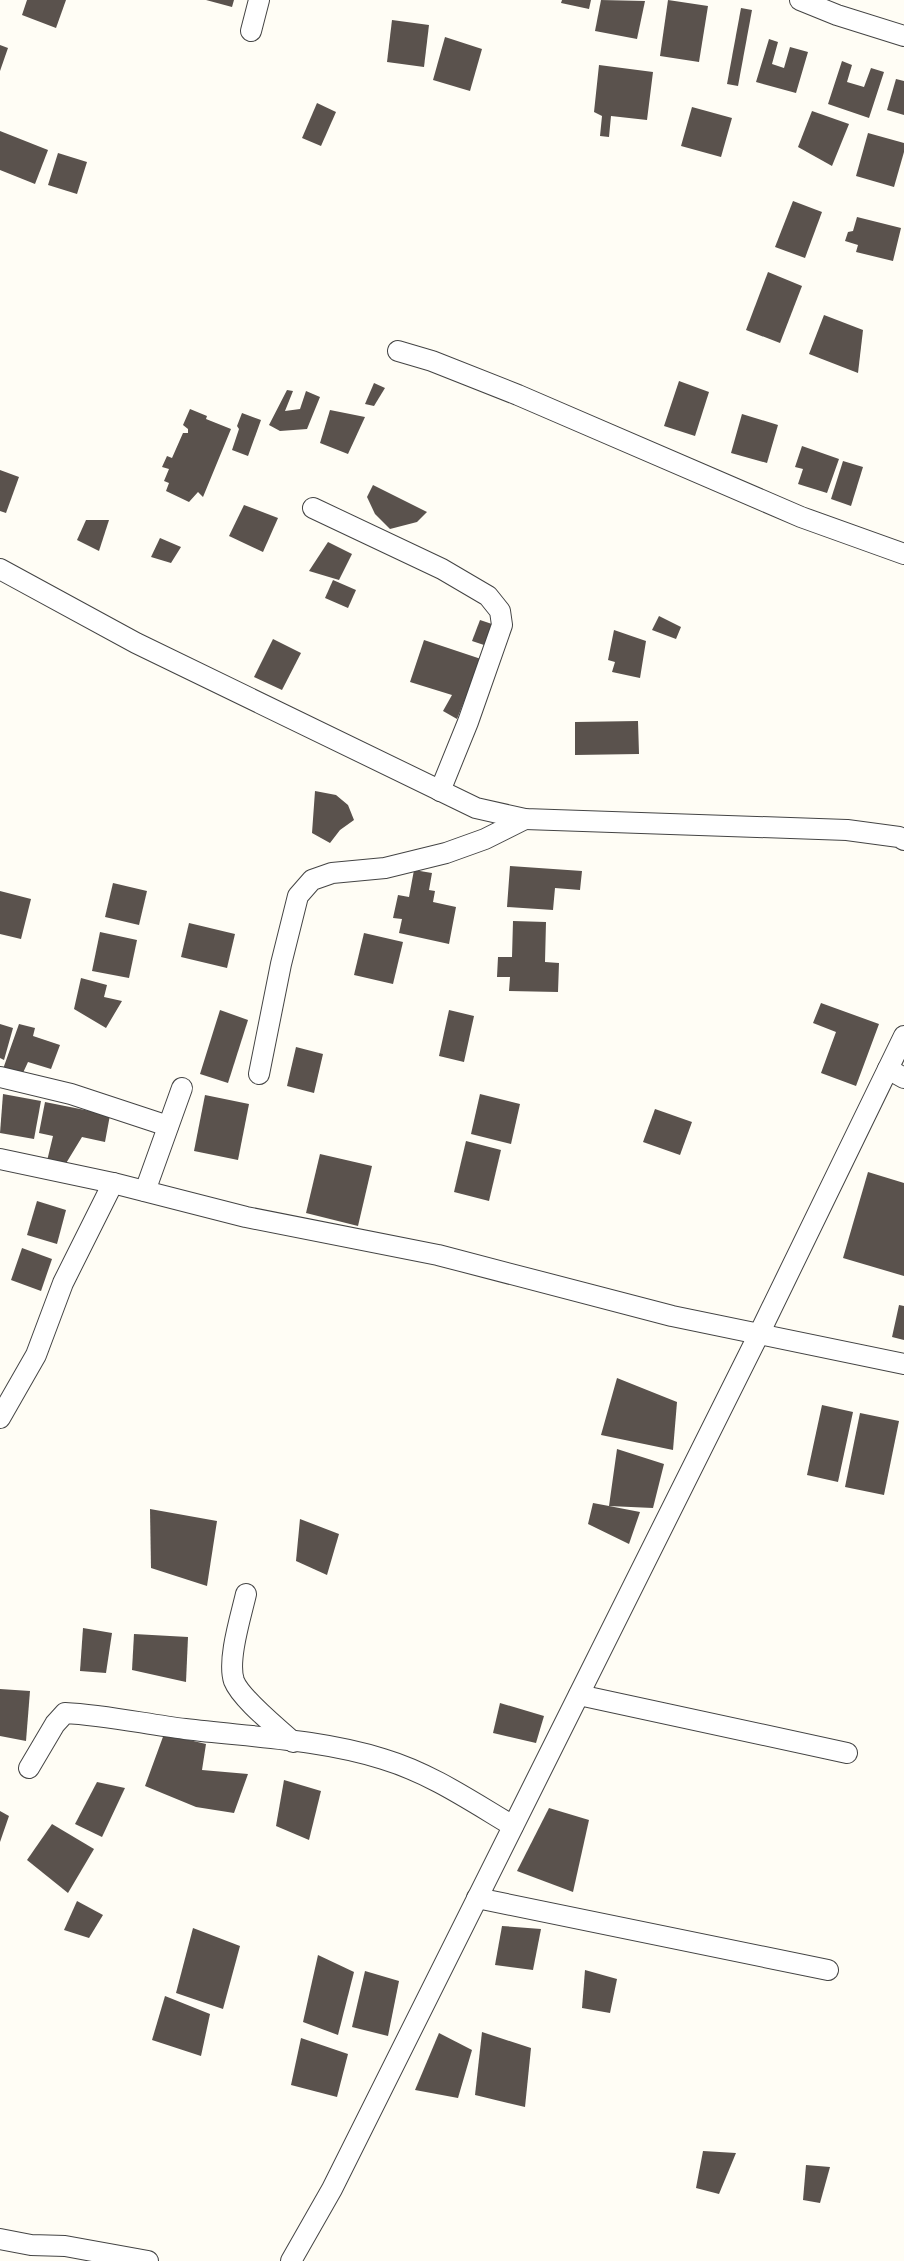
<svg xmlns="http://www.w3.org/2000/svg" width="904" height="2261" font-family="'Times New Roman',serif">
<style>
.building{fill:#5a524d}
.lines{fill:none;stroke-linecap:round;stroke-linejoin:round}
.minor-casing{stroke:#444;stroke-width:22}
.minor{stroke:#fff;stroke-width:20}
</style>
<rect width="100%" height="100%" fill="#fffdf5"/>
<g class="building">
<path d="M27,0h39l-10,28 -34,-13z"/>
<path d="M206,0h28l-2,7z"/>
<path d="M562,0h29l-2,9 -28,-6z"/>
<path d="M601,0l44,1 -8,38 -42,-8z"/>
<path d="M668,0l40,6 -9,56 -39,-6z"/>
<path d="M741,8l11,2 -14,76 -11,-2z"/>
<path d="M392,20l37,5 -5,42 -37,-5z"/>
<path d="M445,37l37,12 -12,42 -37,-11z"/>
<path d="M769,39l9,3 -6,22 12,4 6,-21 18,5 -12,41 -40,-11z"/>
<path d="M0,45l8,3 -8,23z"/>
<path d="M842,61l10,4 -5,17 17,5 7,-19 13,4 -15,46 -41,-14z"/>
<path d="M599,65l54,7 -6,48 -36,-4 -2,21 -9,-1 2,-20 -8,-4z"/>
<path d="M896,79l8,2v34l-17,-5z"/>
<path d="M317,103l19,9 -15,34 -19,-8z"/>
<path d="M692,107l40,11 -11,39 -40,-11z"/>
<path d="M812,111l37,13 -17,42 -34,-19z"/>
<path d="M0,131l48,19 -13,34 -35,-14z"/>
<path d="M868,133l36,10v9l-10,35 -38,-11z"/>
<path d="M58,153l29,9 -10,32 -29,-9z"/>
<path d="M793,201l29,11 -17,46 -30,-11z"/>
<path d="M857,217l44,11 -8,33 -37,-9 2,-7 -13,-4 3,-9 5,-1z"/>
<path d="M768,272l34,14 -22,57 -34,-13z"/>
<path d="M824,315l39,15 -5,43 -49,-19z"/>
<path d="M679,381l30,11 -14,44 -31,-10z"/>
<path d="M374,383l11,5 -11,18 -9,-2z"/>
<path d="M287,390l6,1 -8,20 15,-2 6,-18 14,6 -13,32 -27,2 -11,-6z"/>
<path d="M190,409l17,7 -1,3 25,10 -28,68 -5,-5 -9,10 -23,-11 3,-8 -5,-2 5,-12 -7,-2 5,-11 5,2 11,-25h5v-4l-5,-4z"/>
<path d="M330,410l35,7 -17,37 -28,-11z"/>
<path d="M242,413l19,7 -13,36 -16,-6 7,-21 -2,-3z"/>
<path d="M742,414l36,11 -11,38 -36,-10z"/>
<path d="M802,446l37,13 -12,34 -29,-9 5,-15 -8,-2z"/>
<path d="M843,461l20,6 -12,39 -20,-7z"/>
<path d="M0,470l19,7 -13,36 -6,-2z"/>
<path d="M373,485l54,27 -10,10 -27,7 -15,-15 -8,-17z"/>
<path d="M244,505l34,13 -15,34 -34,-16z"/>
<path d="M86,520h23l-10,31 -22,-11z"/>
<path d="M160,538l21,9 -10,16 -20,-6z"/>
<path d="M328,542l24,12 -13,26 -30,-9z"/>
<path d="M333,580l23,10 -8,18 -23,-10z"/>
<path d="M659,616l22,11 -5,12 -24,-9z"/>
<path d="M480,620l15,5 -8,21 -15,-5z"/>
<path d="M614,630l32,11 -6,37 -28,-6 3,-10 -7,-2z"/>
<path d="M273,639l28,14 -19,37 -28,-13z"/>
<path d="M424,640l57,19 -24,60 -14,-8 9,-16 -42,-13z"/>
<path d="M638,721l1,33 -64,1v-33z"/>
<path d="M315,791l21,4 12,10 6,15 -14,10 -10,13 -18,-10z"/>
<path d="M510,866l72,5 -2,19 -25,-2 -2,22 -46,-3z"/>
<path d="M414,870l18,3 -3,17 6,1 -2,11 23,5 -7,37 -50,-11 3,-14 -9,-1 5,-23 11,2z"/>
<path d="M113,883l34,8 -8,34 -34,-8z"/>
<path d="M0,891l31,8 -10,40 -21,-5z"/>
<path d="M513,921l33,1 -1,40 14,1 -1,29 -49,-1 1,-14h-13l1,-20h14z"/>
<path d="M189,923l46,11 -8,34 -46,-11z"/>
<path d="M100,932l37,8 -8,38 -37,-7z"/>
<path d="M364,933l39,9 -10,42 -39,-9z"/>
<path d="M81,978l26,7 -3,12 18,4 -16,27 -32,-19z"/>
<path d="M821,1003l58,21 -23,62 -35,-13 15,-41 -23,-9z"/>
<path d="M220,1010l28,10 -20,63 -28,-9z"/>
<path d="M449,1010l25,6 -10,46 -25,-6z"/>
<path d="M0,1024l13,4 -9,32 -4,-2z"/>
<path d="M19,1024l16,4 -2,8 27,9 -9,24 -23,-7 -6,13 -19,-6z"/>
<path d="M296,1047l27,7 -9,39 -27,-7z"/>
<path d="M3,1094l38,7 -7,38 -34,-6z"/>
<path d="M480,1094l40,10 -9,40 -40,-10z"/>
<path d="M205,1095l44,9 -11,56 -44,-9z"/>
<path d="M45,1102l65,13 -5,27 -23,-5 -17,28 -18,-4 6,-25 -14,-3z"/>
<path d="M655,1109l37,13 -12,33 -37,-13z"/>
<path d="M466,1141l35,9 -12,51 -35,-9z"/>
<path d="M320,1154l52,12 -14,60 -52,-13z"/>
<path d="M868,1172l36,11v93l-61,-18z"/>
<path d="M37,1201l29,9 -9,34 -30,-9z"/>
<path d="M22,1248l30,11 -11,32 -30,-11z"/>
<path d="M899,1305l5,1v34l-12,-3z"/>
<path d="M617,1378l60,24 -4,48 -72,-15z"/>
<path d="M822,1405l31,7 -15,70 -31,-7z"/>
<path d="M860,1413l39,8 -15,74 -39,-8z"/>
<path d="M617,1449l47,15 -11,44 -44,-2 31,6 -11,32 -41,-20 5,-21 16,3z"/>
<path d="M150,1509l67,12 -10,65 -56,-18z"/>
<path d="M300,1519l39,15 -12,41 -31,-14z"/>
<path d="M83,1628l29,5 -6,40 -26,-2z"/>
<path d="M134,1634l54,3 -2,45 -54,-12z"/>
<path d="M0,1689l30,2 -4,50 -26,-5z"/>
<path d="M500,1703l44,13 -8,27 -43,-10z"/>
<path d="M164,1734l42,10 -4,26 46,4 -14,39 -38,-6 -51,-21z"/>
<path d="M284,1780l37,11 -12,49 -33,-14z"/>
<path d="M97,1782l28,6 -23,49 -27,-13z"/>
<path d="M549,1808l40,12 -16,72 -56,-21z"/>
<path d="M0,1811l9,5 -9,26z"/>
<path d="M52,1824l42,25 -26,44 -41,-33z"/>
<path d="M77,1901l26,14 -14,23 -25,-8z"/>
<path d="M502,1926l39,3 -8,41 -38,-5z"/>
<path d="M193,1928l47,18 -17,63 -47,-16z"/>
<path d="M318,1955l36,17 -16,63 -35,-13z"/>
<path d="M585,1970l32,9 -7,34 -28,-5z"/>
<path d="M365,1971l34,10 -11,55 -36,-9z"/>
<path d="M165,1996l45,18 -9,42 -49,-16z"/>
<path d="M482,2032l49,16 -6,59 -50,-12z"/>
<path d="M439,2033l33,17 -14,48 -43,-8z"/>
<path d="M301,2038l47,16 -11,43 -46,-12z"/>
<path d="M703,2151l33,2 -17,41 -23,-6z"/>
<path d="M806,2165l24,2 -10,36 -17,-3z"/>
</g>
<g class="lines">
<g class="minor-casing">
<g id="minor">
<path d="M800,0l37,15 67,21"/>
<path d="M251,31l8,-31"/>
<path d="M398,351l34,10 86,34 283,122 103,37"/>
<path d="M313,508l129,61 46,27 12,15 2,14 -34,97 -28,69"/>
<path d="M0,569l136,74 340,165 49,11 322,11 52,7 5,3"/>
<path d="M888,1069l16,9"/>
<path d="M259,1074l22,-110 17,-68 14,-16 20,-7 53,-5 61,-15 39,-14 40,-20"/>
<path d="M0,1077l71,17 97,32"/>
<path d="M0,1159l113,24 133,34 192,38 234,61 232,48"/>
<path d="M145,1191l37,-103"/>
<path d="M0,1418l36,-63 27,-72 50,-100"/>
<path d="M246,1594c-5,22 -19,66 -12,87 7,18 44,47 59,61"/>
<path d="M579,1695l268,58"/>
<path d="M29,1768l26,-44 10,-11c40,2 80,11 120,16 65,8 134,10 198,30 47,14 88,42 130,67"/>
<path d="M477,1898l351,72"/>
<path d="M0,2239l31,6 34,1 83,15"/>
<path d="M291,2261l41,-72 427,-855 145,-298"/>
</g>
</g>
<use href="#minor" class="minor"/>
</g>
</svg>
